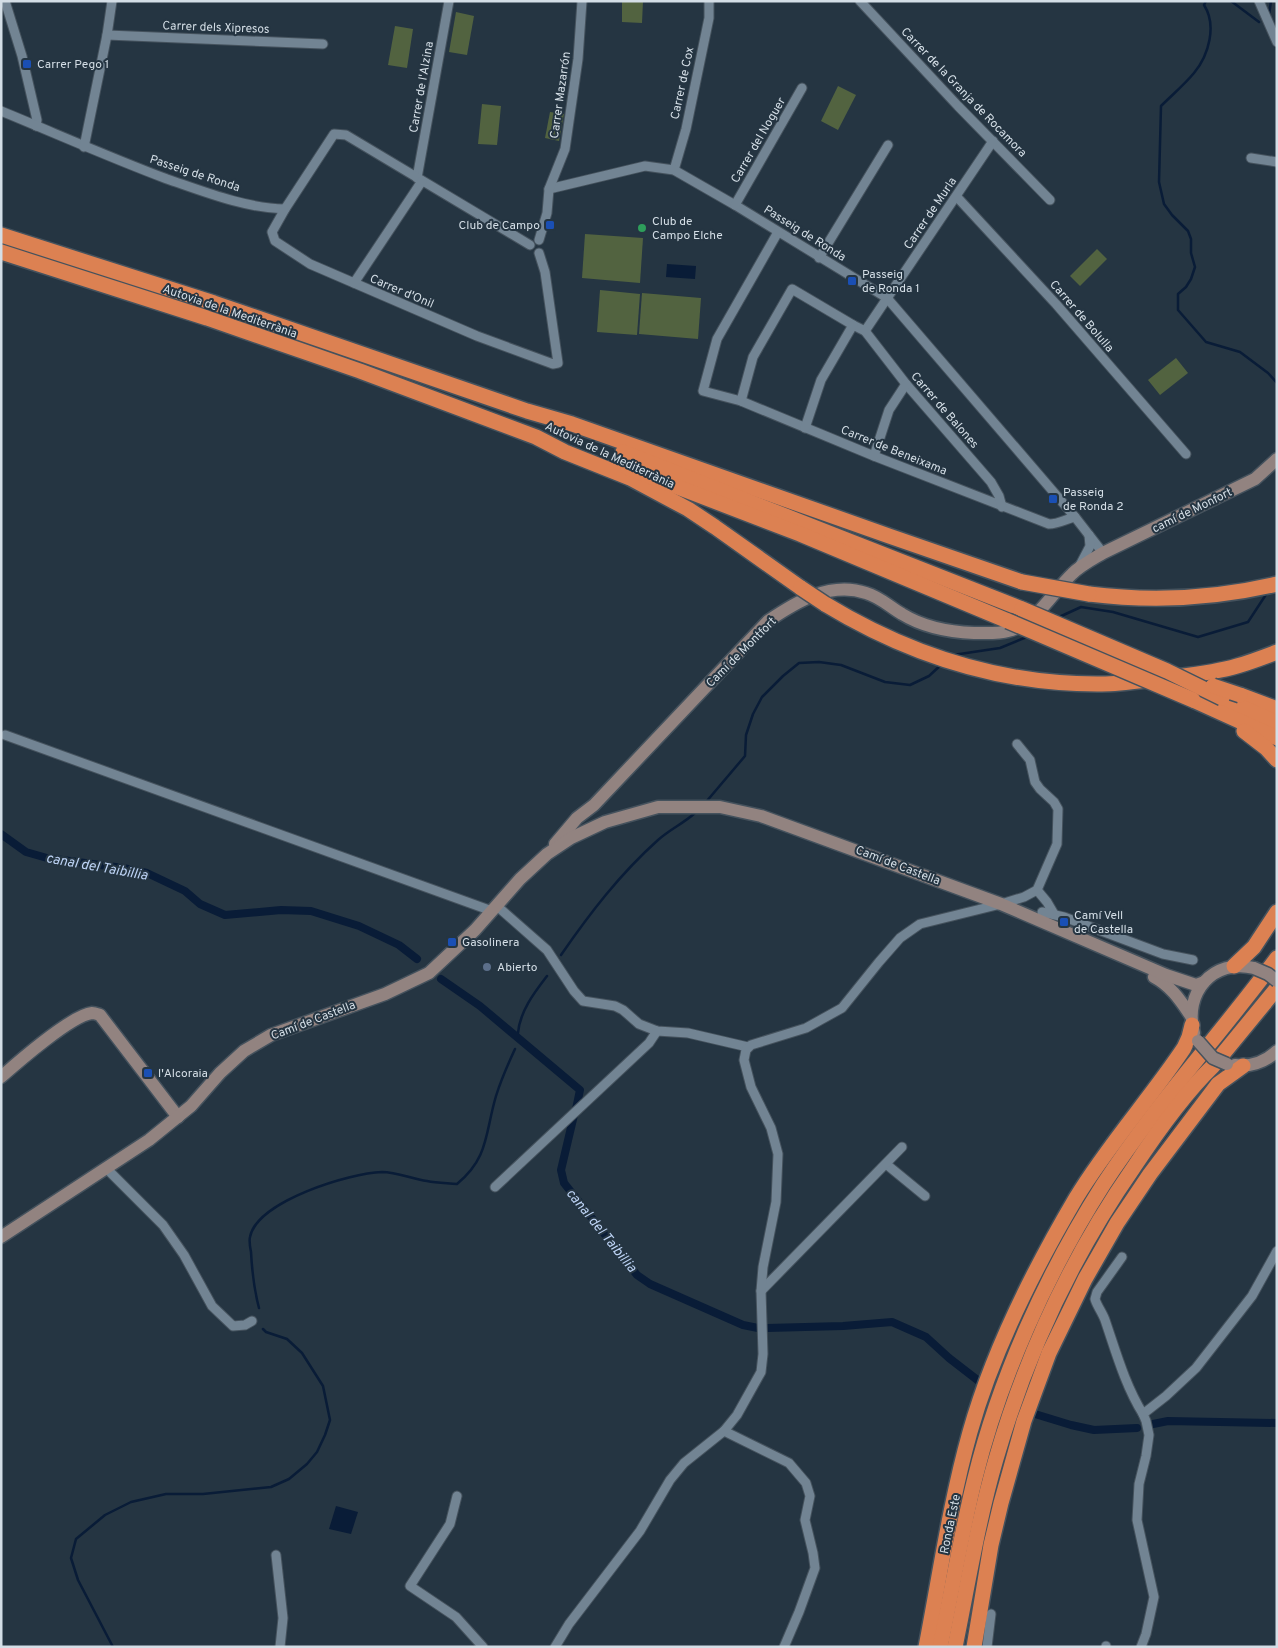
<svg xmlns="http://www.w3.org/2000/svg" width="1278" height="1648" font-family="Overpass,sans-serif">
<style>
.green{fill:#526340}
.water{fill:#091c37}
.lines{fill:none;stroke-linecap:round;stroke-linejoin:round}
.stream{stroke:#091c37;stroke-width:2.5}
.canal{stroke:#091c37;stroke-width:8}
.street-casing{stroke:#45525d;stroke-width:11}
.secondary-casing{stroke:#45525d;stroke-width:15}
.highway-casing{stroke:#45525d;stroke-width:18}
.street{stroke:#728493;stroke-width:9}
.secondary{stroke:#928380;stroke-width:12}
.highway{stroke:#dc8152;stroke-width:15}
.secondary-bridge-casing{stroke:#45525d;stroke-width:15;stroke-linecap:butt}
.highway-bridge-casing{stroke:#45525d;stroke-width:18;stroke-linecap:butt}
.secondary-bridge{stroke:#928380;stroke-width:12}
.highway-bridge{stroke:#dc8152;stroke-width:15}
.transit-dot{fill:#1a4fb4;stroke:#253542;stroke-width:2}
.leisure-dot{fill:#2e9e5b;stroke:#253542;stroke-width:2}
.service-dot{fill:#5c6f8a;stroke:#253542;stroke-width:2}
.labels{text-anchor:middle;stroke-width:4;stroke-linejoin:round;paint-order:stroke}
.street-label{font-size:12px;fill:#d4dee6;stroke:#253542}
.poi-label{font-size:12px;fill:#d4dee6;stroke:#253542;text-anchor:start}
.water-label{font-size:14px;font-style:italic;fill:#bed4f6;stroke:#253542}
</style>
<rect width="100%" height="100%" fill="#253542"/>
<g class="green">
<path d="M622,1h21l-1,22 -20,-1z"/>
<path d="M456,12l18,4 -7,39 -18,-3z"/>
<path d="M395,26l18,3 -6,39 -19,-3z"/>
<path d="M838,86l18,9 -18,35 -17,-9z"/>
<path d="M482,104l19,2 -4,39 -19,-1z"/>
<path d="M550,112l14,2 -5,27 -14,-3z"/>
<path d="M585,234l58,4 -3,45 -58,-5z"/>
<path d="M1097,249l10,10 -27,27 -10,-10z"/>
<path d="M600,290l40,4 -3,41 -40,-3z"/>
<path d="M642,293l59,5 -3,41 -59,-5z"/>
<path d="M1176,358l12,15 -28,22 -12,-15z"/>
</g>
<g class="water">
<path d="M667,264l29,2 -1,13 -29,-2z"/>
<path d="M336,1506l22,6 -7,22 -22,-5z"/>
</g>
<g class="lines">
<g class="stream">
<path d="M1206,1l-2,4c13,20 5,50 -10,68 -10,12 -22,22 -33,33l-2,76 5,22 8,11 16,16 3,8v14l4,14 -4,12 -5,8 -8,7v16l28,32 34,10 28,21 9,10"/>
<path d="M1231,1l28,21"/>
<path d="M1269,15l2,-14"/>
<path d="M1057,618l24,-11 32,5 85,25 50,-15 19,-29"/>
<path d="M953,655l47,-7 29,-12"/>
<path d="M706,802l39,-46 1,-21 7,-21 9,-17 21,-21 16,-13 20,-1 22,3 44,17 25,3 19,-9 14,-13"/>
<path d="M561,955c29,-42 59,-81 97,-115 11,-10 26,-17 37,-27"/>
<path d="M518,1033c2,-22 16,-40 29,-57"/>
<path d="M259,1308c-5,-19 -7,-37 -8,-56 -1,-5 -2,-11 -1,-15 7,-36 100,-64 132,-65 15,0 30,7 45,9 10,2 20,2 30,3 32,-26 28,-51 39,-88 5,-16 12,-32 19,-47"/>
<path d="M113,1647l-35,-67 -7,-22 5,-19 29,-24 26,-13 35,-8h37l68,-7 18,-8 18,-15 10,-12 8,-17 5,-15 -7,-34 -21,-33 -15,-14 -21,-7 -3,-3"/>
</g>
<g class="canal">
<path d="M1,834l25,18 21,6 76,10 24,5 38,18 15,13 25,11 56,-5 30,1 48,15 40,19 18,14"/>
<path d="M441,979l39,27 100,84 -4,19"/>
<path d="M574,1115l-13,55 3,13 73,92 13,9 93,41 15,3"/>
<path d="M767,1328l76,-2 49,-4 34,15 23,21 31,24"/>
<path d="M1035,1414l36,11 23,5 43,-2"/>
<path d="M1153,1424l15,-3 109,2"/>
</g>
<g class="street-casing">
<g id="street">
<path d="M5,1l17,55 15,64 -1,6"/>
<path d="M860,1l98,105 92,94"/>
<path d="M1259,1l18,41"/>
<path d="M107,35l216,9"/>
<path d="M1,111c56,23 110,47 166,68 38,13 78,29 118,30"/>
<path d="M84,147l23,-112 5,-34"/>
<path d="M1251,158l26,4"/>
<path d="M674,170l12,-41 23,-111v-17"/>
<path d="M417,178l32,-177"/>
<path d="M549,189l96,-23 29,4 61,35 152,93 188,219 28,36"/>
<path d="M957,197l99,107 130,150"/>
<path d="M735,205l67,-117"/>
<path d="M778,232l-61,107 -14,52 38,10 133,55 175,68c10,0 17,-5 26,-7"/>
<path d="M539,240l8,-27 2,-24 16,-40 13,-90 4,-58"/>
<path d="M530,245l-184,-110 -12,-1 -49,75 -13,23 3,9 35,23 167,72 76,28 5,-1 -13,-91 -6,-19"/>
<path d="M819,258l69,-113"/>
<path d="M354,283l68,-102"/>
<path d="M865,331l128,-190"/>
<path d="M741,401l12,-44 39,-68 61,36 12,6 41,53 85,98 8,14 3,11"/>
<path d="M805,428l16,-48 32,-55"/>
<path d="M874,456l15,-46 17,-26"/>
<path d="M1080,565l10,-19 -1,-11"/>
<path d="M5,735l487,176"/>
<path d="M1037,890l10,12 7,12"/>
<path d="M497,906l50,44 27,41 9,10 32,5 8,4 16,14 18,7 31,2 60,14"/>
<path d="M1042,912l22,5 99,37 30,6"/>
<path d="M886,1164l39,32"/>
<path d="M106,1168l57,57 21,30 28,51 21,20 12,-1 7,-4"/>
<path d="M495,1187l154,-144 8,-12"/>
<path d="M1122,1257l-25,35 -2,7c2,7 7,13 10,21 11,32 20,65 38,94"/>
<path d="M761,1291l141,-144"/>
<path d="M724,1431l65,32 17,20 4,13 -5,24 8,33 2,15 -16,44 -15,35"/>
<path d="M457,1496l-7,28 -40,62 46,31 27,30"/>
<path d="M276,1555l7,63 -3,29"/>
<path d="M555,1647l14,-23 71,-93 30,-51 14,-17 40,-32 13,-16 24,-43 2,-18 -2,-63 2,-24 13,-65 2,-48 -7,-26 -20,-41 -7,-27 2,-10 5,-5 55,-17 36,-20 37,-46 21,-24 20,-14 81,-20 23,-7 13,-7 20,-46 1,-35 -4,-7 -14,-13 -5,-7 -5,-22 -13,-16"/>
<path d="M987,1647l4,-33"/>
<path d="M1106,1647v-1"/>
<path d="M1141,1647l5,-13 8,-37 -17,-77 2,-36 7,-28 3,-21 -3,-14 -3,-7 23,-18 30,-28 56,-72 25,-45"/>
</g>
</g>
<g class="secondary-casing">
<g id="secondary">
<path d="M555,844l22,-26 17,-13 174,-184c28,-19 62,-40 98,-28 14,4 24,14 36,21 21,13 47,18 72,19 11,0 24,1 34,-2 28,-7 44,-38 64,-57 9,-9 21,-15 31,-21l152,-74 22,-20"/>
<path d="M1154,977c17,9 26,23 37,39"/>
<path d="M1194,1033c-11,-40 19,-75 60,-65"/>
<path d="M1235,1065c16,2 30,-3 42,-14"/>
<path d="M1,1077c17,-15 71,-62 91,-64 3,0 5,1 8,2l78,102"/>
<path d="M1,1237l148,-97 42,-34 29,-33 24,-22 27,-16 114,-41 44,-21 46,-43 45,-51 27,-25 24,-16 34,-16 53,-15h62l41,9 240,88 165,71 30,10 8,-3"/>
</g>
</g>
<g class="highway-casing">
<g id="highway">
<path d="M1,235l213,68 313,108 45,13 317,112 133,46"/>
<path d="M1,252l206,66 153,53 176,66 29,15 65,26 58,31 27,18 86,61"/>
<path d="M623,452l399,157"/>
<path d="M628,468l172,66 208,87"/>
<path d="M1089,594c64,8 125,5 188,-10"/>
<path d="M825,604c84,51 178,81 277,80 21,0 43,-4 64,-6 24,-3 48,-5 71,-12 14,-4 27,-9 40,-14"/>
<path d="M1240,695l37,14"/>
<path d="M1222,698l55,25"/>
<path d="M1193,700l84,38"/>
<path d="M1244,731l22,17 11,12"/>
<path d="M1234,966l20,-19 23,-35"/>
<path d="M926,1647c14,-72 24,-144 44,-215 23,-82 63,-161 106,-234 32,-53 74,-99 108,-150l5,-11 3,-12"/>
<path d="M940,1647c12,-56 21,-113 35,-169 25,-101 72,-205 128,-293 52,-80 117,-150 174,-227"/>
<path d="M955,1647c13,-63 23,-127 41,-188 30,-104 76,-203 138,-292 23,-35 49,-72 79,-101l64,-78"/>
<path d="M974,1647l17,-102 10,-42 23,-82 25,-68 36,-74 32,-56 33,-49 68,-90 25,-18"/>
</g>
</g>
<use href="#street" class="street"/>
<use href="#secondary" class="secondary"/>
<use href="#highway" class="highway"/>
<g class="secondary-bridge-casing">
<g id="secondary-bridge">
<path d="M1254,968l14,6 9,7"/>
<path d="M1198,1041l15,17 14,6"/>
</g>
</g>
<g class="highway-bridge-casing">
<g id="highway-bridge">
<path d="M1022,582l67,12"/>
<path d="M801,588l24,16"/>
<path d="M1022,609l145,62 55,27"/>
<path d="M1008,621l185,79"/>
<path d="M1213,686l27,9"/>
</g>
</g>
<use href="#secondary-bridge" class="secondary-bridge"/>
<use href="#highway-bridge" class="highway-bridge"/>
</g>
<g class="transit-dot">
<rect x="22" y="59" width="10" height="10" rx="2.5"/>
<rect x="545" y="220" width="10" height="10" rx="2.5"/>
<rect x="847" y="276" width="10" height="10" rx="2.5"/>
<rect x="1048" y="494" width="10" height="10" rx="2.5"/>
<rect x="1059" y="917" width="10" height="10" rx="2.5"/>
<rect x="447" y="937" width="10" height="10" rx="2.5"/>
<rect x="143" y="1068" width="10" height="10" rx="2.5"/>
</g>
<circle class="leisure-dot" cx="642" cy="228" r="5"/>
<circle class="service-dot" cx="487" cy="967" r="5"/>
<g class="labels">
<g class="street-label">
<text transform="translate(216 27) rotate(2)" y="4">Carrer dels Xipresos</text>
<text transform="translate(682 83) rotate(-78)" y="4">Carrer de Cox</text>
<text transform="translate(421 87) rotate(-80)" y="4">Carrer de l'Alzina</text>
<text transform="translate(964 92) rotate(46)" y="4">Carrer de la Granja de Rocamora</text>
<text transform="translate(560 95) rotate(-82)" y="4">Carrer Mazarrón</text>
<text transform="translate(758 140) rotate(-60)" y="4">Carrer del Noguer</text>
<text transform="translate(195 173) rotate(18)" y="4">Passeig de Ronda</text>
<text transform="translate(930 213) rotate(-56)" y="4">Carrer de Murla</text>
<text transform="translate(805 233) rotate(32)" y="4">Passeig de Ronda</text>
<text transform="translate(402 291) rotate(23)" y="4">Carrer d'Onil</text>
<text transform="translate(230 311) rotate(19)" y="4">Autovia de la Mediterrània</text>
<text transform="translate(1082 316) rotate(49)" y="4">Carrer de Bolulla</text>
<text transform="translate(945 410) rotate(49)" y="4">Carrer de Balones</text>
<text transform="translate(894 450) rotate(22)" y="4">Carrer de Beneixama</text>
<text transform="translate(610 455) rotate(25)" y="4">Autovia de la Mediterrània</text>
<text transform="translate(1192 510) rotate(-26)" y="4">camí de Monfort</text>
<text transform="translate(741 652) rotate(-45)" y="4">Camí de Montfort</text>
<text transform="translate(898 865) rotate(21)" y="4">Camí de Castella</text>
<text transform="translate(313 1020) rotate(-21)" y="4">Camí de Castella</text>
<text transform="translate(950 1524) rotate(-78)" y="4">Ronda Este</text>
</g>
<g class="poi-label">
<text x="37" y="68">Carrer Pego 1</text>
<text x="652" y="225">Club de<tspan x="652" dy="14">Campo Elche</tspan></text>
<text x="540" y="229" text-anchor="end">Club de Campo</text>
<text x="862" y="278">Passeig<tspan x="862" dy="14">de Ronda 1</tspan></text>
<text x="1063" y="496">Passeig<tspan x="1063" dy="14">de Ronda 2</tspan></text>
<text x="1074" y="919">Camí Vell<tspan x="1074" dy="14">de Castella</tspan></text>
<text x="462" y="946">Gasolinera</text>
<text x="497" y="971">Abierto</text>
<text x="158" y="1077">l'Alcoraia</text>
</g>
<g class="water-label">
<text transform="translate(97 866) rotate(10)" y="5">canal del Taibillia</text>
<text transform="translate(602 1230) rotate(51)" y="5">canal del Taibillia</text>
</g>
</g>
<rect width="1278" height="1648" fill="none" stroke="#d4dee6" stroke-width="5"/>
</svg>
